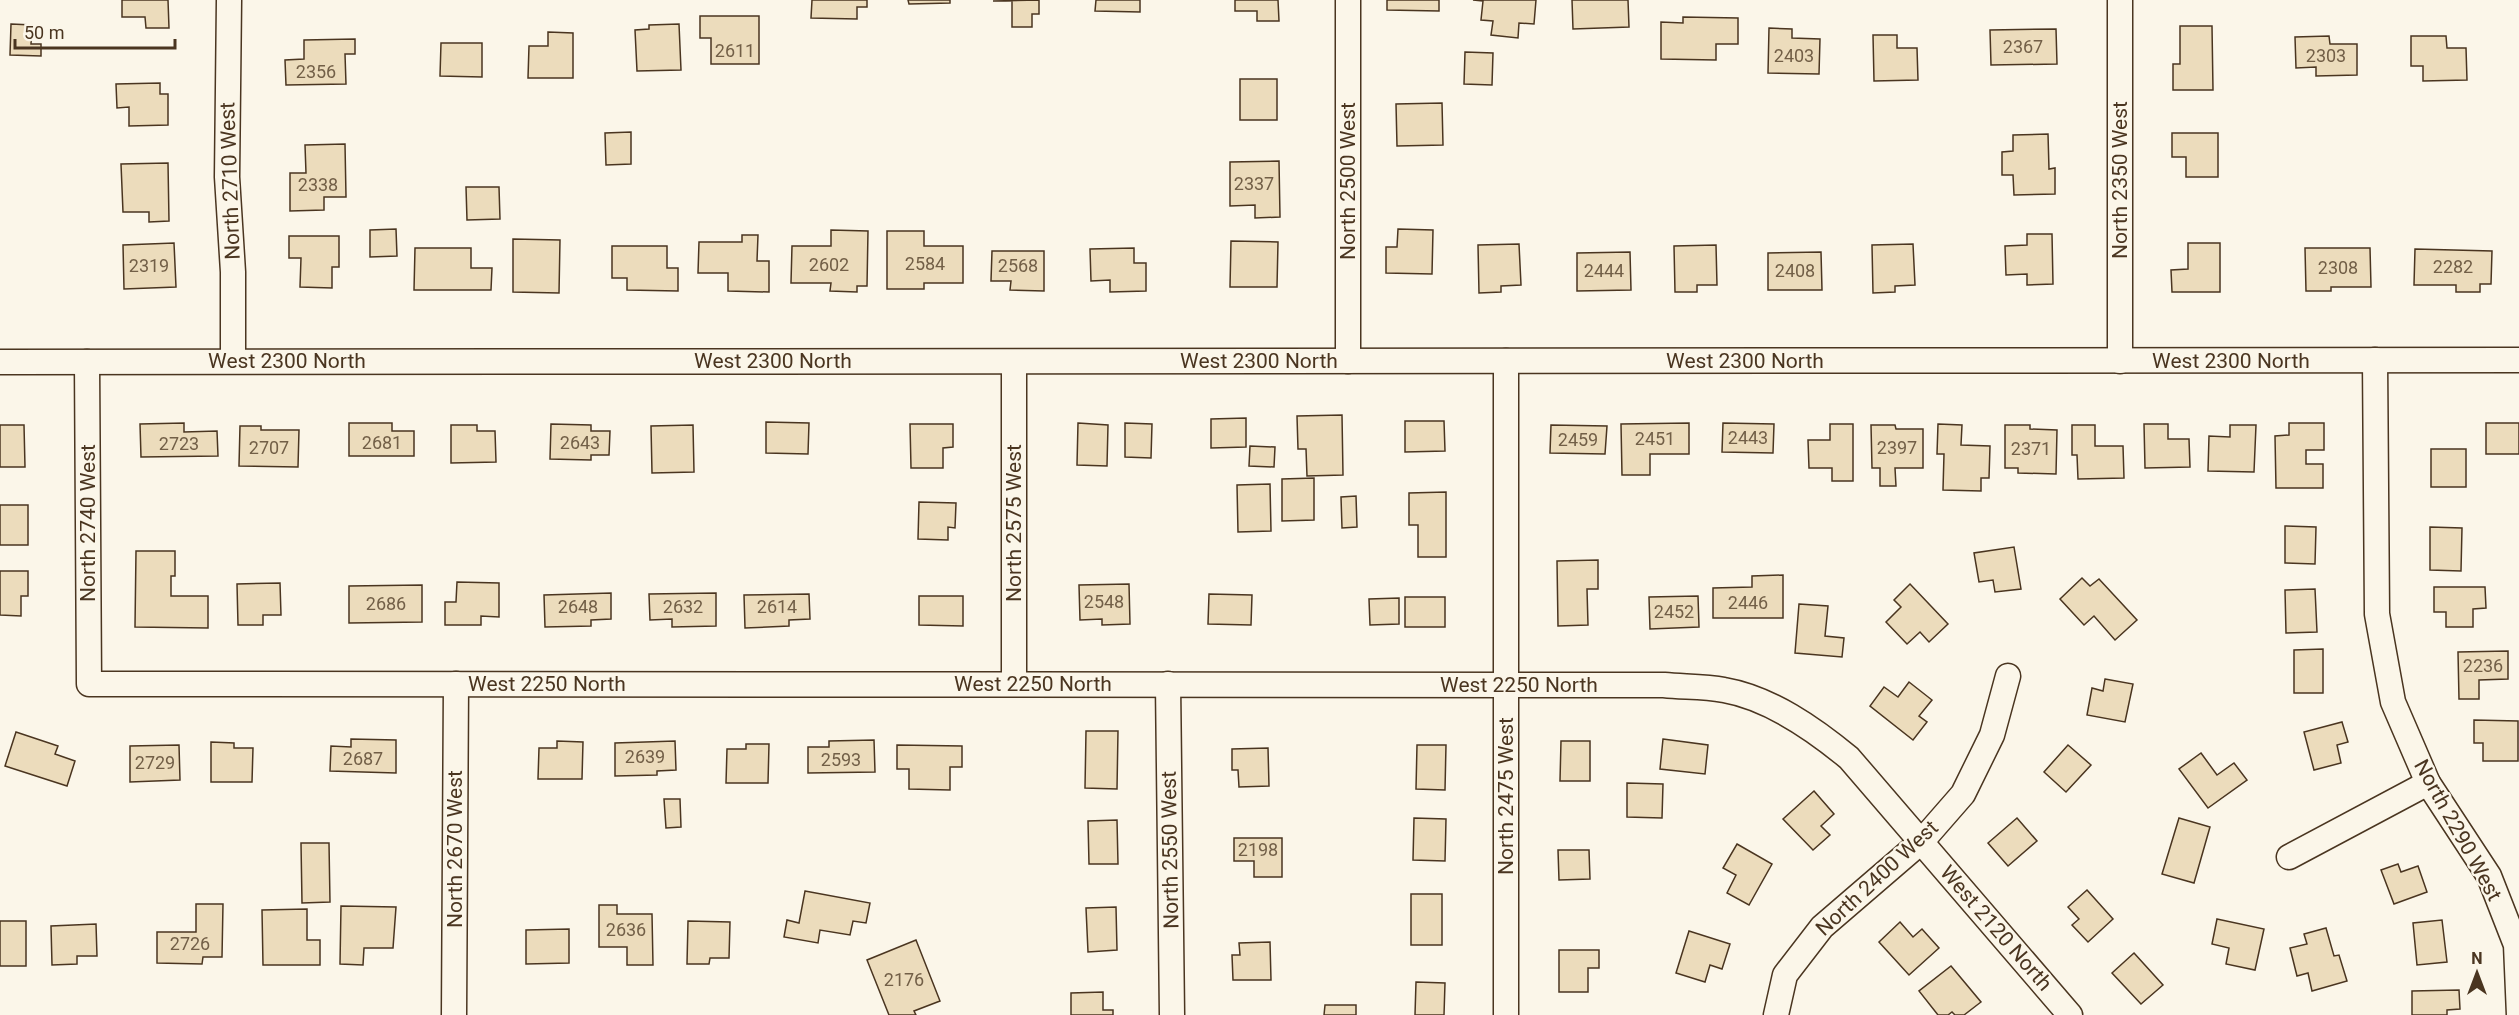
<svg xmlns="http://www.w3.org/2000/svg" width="2519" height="1015" font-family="Roboto,sans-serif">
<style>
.building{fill:#ecdcbc;stroke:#4a3520;stroke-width:1.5}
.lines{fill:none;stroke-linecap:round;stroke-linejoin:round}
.minor-casing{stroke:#4a3520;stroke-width:27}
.minor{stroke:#fbf6e9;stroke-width:24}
.labels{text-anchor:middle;stroke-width:4.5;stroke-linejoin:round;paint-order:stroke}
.number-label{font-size:18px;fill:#725f47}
.street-label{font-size:21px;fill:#4a3520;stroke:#fbf6e9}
</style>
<rect width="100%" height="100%" fill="#fbf6e9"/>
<g class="building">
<path d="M122,0h46l1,28h-23l-1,-11h-23z"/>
<path d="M812,0h55v7h-10v12l-46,-1z"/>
<path d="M908,0h42v3l-41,1z"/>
<path d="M1039,0v14h-7v13h-20v-26h-19z"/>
<path d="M1096,0h44v12l-45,-1z"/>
<path d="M1235,0h43l1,21h-22v-10h-22z"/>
<path d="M1387,0h52v11l-52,-1z"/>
<path d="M1473,0h63l-2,24 -15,-1 -1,15 -27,-3 2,-14 -12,-1 2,-19z"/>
<path d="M1572,0h56l1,27 -56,2z"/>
<path d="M700,16h59v48h-48v-26h-11z"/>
<path d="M1683,17l55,1v26h-22v16l-55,-1v-37l22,1z"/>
<path d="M11,24l21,1 -1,19h10v12l-31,-1z"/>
<path d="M679,24l2,46 -44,1 -2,-41 14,-1v-4z"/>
<path d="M2180,26h32l1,64h-40v-26h7z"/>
<path d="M1769,28l23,1v9l28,1 -1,35 -51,-1z"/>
<path d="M2056,29l1,35 -66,1 -1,-35z"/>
<path d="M548,32l25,1v45h-45l1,-32h19z"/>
<path d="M1873,35h24v13h20l1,32 -44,1z"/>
<path d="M2329,36l1,8h27v31l-41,1v-9l-20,1 -1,-31z"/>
<path d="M2411,36h35l1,12h19l1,32 -44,1v-15h-12z"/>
<path d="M355,39v15h-10l1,30 -60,1 -1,-25 19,-1v-19z"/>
<path d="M441,43h41v34l-42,-1z"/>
<path d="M1465,52l28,1 -1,32 -28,-1z"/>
<rect x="1240" y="79" width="37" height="41"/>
<path d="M160,83v11h8v31l-39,1v-19l-12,1 -1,-24z"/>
<path d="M1442,103l1,42 -46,1 -1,-42z"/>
<path d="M631,132v32l-25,1 -1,-32z"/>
<path d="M2172,133h46v44h-32v-20h-14z"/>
<path d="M2048,134l1,35 6,-1v26l-41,1 -1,-20h-11v-23l11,-1v-16z"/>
<path d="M345,144l1,53h-22v13l-34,1v-38h16l-1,-28z"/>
<path d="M1279,161l1,56 -25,1v-13l-25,1v-44z"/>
<path d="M168,163l1,58 -20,1v-10h-26l-2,-48z"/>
<path d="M466,187h33l1,32 -33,1z"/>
<path d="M396,229l1,27 -27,1v-27z"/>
<path d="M1398,229l35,1 -1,44 -46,-1v-26h11z"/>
<path d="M831,230l37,1 -1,55h-10v6l-27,-1 1,-8h-40l1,-37h39z"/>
<path d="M887,231h37v15h39v37h-39v6h-37z"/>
<path d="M2027,234h25l1,50 -26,1v-11l-21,1 -1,-29 22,-1z"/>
<path d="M742,235h16l-1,26h12v31l-41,-1v-18h-30l1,-31h43z"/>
<path d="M289,236h50v31h-7v21l-32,-1 1,-29h-12z"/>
<path d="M513,239l47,1 -1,53 -46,-1z"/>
<path d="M1231,241l47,1 -1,45h-47z"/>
<path d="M174,243l2,44 -52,2 -1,-44z"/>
<path d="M2188,243h32v49h-48l-1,-22 17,-1z"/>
<path d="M1519,244l2,41 -20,1v6l-22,1 -1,-48z"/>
<path d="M1913,244l2,41 -20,1v6l-22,1 -1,-48z"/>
<path d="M1716,245l1,40h-20v7h-22l-1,-46z"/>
<path d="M612,246h55v22h11v23l-51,-1v-12h-15z"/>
<path d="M415,248h56v20h21l-1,22h-77z"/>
<path d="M1134,248v15h12v28l-36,1v-12l-19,1 -1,-32z"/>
<path d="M2305,248h65l1,39h-40v4h-25z"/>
<path d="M2415,249l77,2 -1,33h-11v8h-24v-7h-42z"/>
<path d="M992,251h52v40l-34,-1 1,-9h-20z"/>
<path d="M1630,252l1,38 -54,1v-38z"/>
<path d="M1821,252l1,38h-54v-37z"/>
<path d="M1342,415l1,60 -36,1 -1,-27h-8l-1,-33z"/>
<path d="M1246,418v29l-35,1v-29z"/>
<path d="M1405,421h39l1,30 -40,1z"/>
<path d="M766,422l43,1 -1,31 -42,-1z"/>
<path d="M184,423v9l33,-1 1,25 -77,1 -1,-33z"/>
<path d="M349,423h43v8h22v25h-65z"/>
<path d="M1078,423l30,2 -1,41 -30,-1z"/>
<path d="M1125,423l27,1 -1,34 -26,-1z"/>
<path d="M1689,423v31h-39v21h-28l-1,-51z"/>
<path d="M1723,423l51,1 -1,29 -51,-1z"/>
<path d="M2289,423h35v27h-18v14h17v24h-47l-1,-52 14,-1z"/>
<rect x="2486" y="423" width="33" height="31"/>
<path d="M551,424l40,1v6h19l-1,24h-18v5l-41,-1z"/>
<path d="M910,424h43v23l-10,1v20h-32z"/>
<path d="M1830,424h23v57h-21v-13h-23l-1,-28h22z"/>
<path d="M1938,424l24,1 -1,20 29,1 -1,32h-8v13l-38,-1 1,-36h-7z"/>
<path d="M2144,424h24v15h21l1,28 -45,1z"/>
<path d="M0,425h24l1,42h-25z"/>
<path d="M451,425h26v6h18l1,31 -45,1z"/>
<path d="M693,425l1,47 -42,1 -1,-47z"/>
<path d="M1551,425l56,1 -2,28 -55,-1z"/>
<path d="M1871,425h24l1,4h27v39h-28l1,18h-16v-18h-8z"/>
<path d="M2005,425h25v4l27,1 -1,44 -38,-1v-5h-13z"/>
<path d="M2072,425h23v21h28l1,32 -46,1 -1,-24h-5z"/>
<path d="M2230,425h26l-2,47 -46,-1 1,-35 21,1z"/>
<path d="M240,426h21v4h38l-1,37 -59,-1z"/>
<path d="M1250,446l25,1 -1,20 -25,-1z"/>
<rect x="2431" y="449" width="35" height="38"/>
<path d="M1314,478v42l-32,1v-42z"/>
<path d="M1270,484l1,47 -33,1 -1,-47z"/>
<path d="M1446,492v65h-28v-32h-9v-32z"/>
<path d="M1356,496l1,31 -15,1 -1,-31z"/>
<path d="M919,502l37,1 -1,25 -7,-1v13l-30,-1z"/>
<rect x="0" y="505" width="28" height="40"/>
<path d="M2285,526l31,1 -1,37 -30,-1z"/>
<path d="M2430,527l32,1 -1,43 -31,-1z"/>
<path d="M2014,547l7,42 -26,3 -2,-12 -14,2 -5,-29z"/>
<path d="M136,551h39v25h-4v20h37v32l-73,-1z"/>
<path d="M1598,560v29h-11l1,36 -30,1 -1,-65z"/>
<path d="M0,571h28v25h-7v20l-21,-1z"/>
<path d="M1783,575v43h-70v-30l39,-1v-11z"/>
<path d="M2082,578l8,8 9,-7 38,41 -22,20 -21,-24 -10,9 -24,-26z"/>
<path d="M457,582l42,1v34l-18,-1v9h-36v-23h11z"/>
<path d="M280,583l1,32h-18v10h-25l-1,-41z"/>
<path d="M1129,584l1,40 -28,1v-6l-22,1 -1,-35z"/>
<path d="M1910,584l38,40 -19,18 -9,-10 -13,12 -21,-22 15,-15 -7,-7z"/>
<path d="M422,585v37l-73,1v-37z"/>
<path d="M2434,587h51l1,21 -13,1v18h-27v-15h-12z"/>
<path d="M2315,589l2,43 -31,1 -1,-43z"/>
<path d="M611,593v26l-20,1v6l-46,1 -1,-32z"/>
<path d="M716,593v33l-44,1v-8l-22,1 -1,-26z"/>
<path d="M809,594l1,25 -21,1v6l-44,2 -1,-33z"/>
<path d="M1209,594l43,1 -1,30 -43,-1z"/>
<path d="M919,596h44v30l-44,-1z"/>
<path d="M1698,596l1,31 -49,2 -1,-32z"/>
<rect x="1405" y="597" width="40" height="30"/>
<path d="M1399,598v26l-29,1 -1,-26z"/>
<path d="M1799,604l29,2 -3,30 19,2 -2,19 -47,-4z"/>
<path d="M2323,649v44h-29v-43z"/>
<path d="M2508,651v28l-29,1v19h-20l-1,-47z"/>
<path d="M2105,679l28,5 -8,38 -38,-7 5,-27 11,3z"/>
<path d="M1909,682l23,18 -13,16 8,6 -14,18 -43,-34 14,-19 14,10z"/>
<path d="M2474,720l44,1v40h-35v-18h-9z"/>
<path d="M2342,722l6,20 -11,3 4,18 -27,7 -10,-38z"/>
<path d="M1086,731h32l-1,58 -32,-1z"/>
<path d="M16,732l42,14 -3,8 20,7 -8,25 -62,-20z"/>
<path d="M351,739l45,1v33l-66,-2 1,-25 20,1z"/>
<path d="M1663,739l45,6 -3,29 -45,-5z"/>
<path d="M874,740l1,32 -67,1v-26h21v-6z"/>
<path d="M557,741l26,1 -1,37h-44l1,-31h18z"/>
<path d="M675,741l1,29 -19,1v4l-42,1v-33z"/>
<path d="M1561,741h29v40h-30z"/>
<path d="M211,742l23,1v5h19l-1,34h-41z"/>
<path d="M746,744h23l-1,39h-42l1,-34h19z"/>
<path d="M179,745l1,35 -50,2v-36z"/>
<path d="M897,745l65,1v21h-12v23l-41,-1v-20h-12z"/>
<path d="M1417,745h29l-1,45 -29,-1z"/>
<path d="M2068,745l23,20 -25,27 -22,-20z"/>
<path d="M1268,748l1,38 -30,1 -1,-17h-6v-21z"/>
<path d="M2201,753l16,22 17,-12 13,17 -39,28 -29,-39z"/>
<path d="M1627,783l36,1 -1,34 -35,-1z"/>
<path d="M1814,791l20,23 -13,12 9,9 -17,15 -30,-31z"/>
<path d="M664,799h16l1,28 -15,1z"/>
<path d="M1414,818l32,1 -1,42 -32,-1z"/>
<path d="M2017,818l20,23 -29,25 -20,-23z"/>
<path d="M2179,818l31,9 -16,56 -32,-9z"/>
<path d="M1117,820l1,44h-29l-1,-43z"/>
<path d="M1234,838h48v39h-28v-16h-20z"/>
<path d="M301,843h28l1,59 -28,1z"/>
<path d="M1737,844l35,20 -23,41 -22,-12 9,-18 -13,-7z"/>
<path d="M1558,850h31l1,29 -31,1z"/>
<path d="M2398,864l3,8 17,-6 9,26 -33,12 -13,-34z"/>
<path d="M2087,890l26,29 -25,23 -16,-17 7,-6 -11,-12z"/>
<path d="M805,891l65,12 -4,20 -13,-2 -3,14 -30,-5 -2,13 -34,-6 3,-17 12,3z"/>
<rect x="1411" y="894" width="31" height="51"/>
<path d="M196,904h27l-1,53h-19l-1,7 -45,-1v-31h39z"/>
<path d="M599,905h18v9h35l1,51h-26v-18h-28z"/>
<path d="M341,906l55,1 -3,41h-29l-1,17 -23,-1z"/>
<path d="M1116,907l1,43 -29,2 -2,-44z"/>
<path d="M307,909v31h13v25h-57l-1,-55z"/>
<path d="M2217,919l47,10 -9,41 -29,-6 3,-16 -17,-4z"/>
<path d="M2442,920l5,42 -30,3 -4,-42z"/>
<rect x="0" y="921" width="26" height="45"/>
<path d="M688,921l42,1 -1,36h-19l-1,6h-22z"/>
<path d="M1900,922l13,15 9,-8 17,19 -30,27 -30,-33z"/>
<path d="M96,924l1,32h-20v8l-25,1 -1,-39z"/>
<path d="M2326,928l8,28 5,-1 8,26 -35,10 -4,-18 -11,3 -7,-28 17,-4 -3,-10z"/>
<path d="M569,929v34l-43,1v-34z"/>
<path d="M1689,931l41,13 -8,25 -12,-4 -5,17 -29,-9z"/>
<path d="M916,940l24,61 -26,10 2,4h-27l-22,-55z"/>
<path d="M1270,942l1,38h-38l-1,-25h8l-1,-12z"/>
<path d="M1559,950h40v18h-11v24h-29z"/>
<path d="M2134,953l29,32 -22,19 -29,-31z"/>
<path d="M1951,966l30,36 -17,13h-9l-3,-3 -4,3h-10l-19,-24z"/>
<path d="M1416,982l29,1 -1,32h-29z"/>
<path d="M2459,990l1,19 -13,1v5h-35v-24z"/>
<path d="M1103,992v18h10v5h-42v-22z"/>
<path d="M1325,1005h31v10h-32z"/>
</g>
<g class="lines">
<g class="minor-casing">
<g id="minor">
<path d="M229,0l-2,177 6,95v89"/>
<path d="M2120,0v361"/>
<path d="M2375,360l2,254 16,88 35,81 61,93 27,69 3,70"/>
<path d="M1348,361v-361"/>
<path d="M1506,361v654"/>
<path d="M0,362l2519,-2"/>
<path d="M87,362l2,322 1575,1c19,2 40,1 60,5 46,8 90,39 125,68l221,257"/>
<path d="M1014,362v322"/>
<path d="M1168,684l4,331"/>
<path d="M2289,857l139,-74"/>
<path d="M454,1015l2,-331"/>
<path d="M1776,1015l9,-40 37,-48 100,-86 41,-47 29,-59 16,-59"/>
</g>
</g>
<use href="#minor" class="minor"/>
</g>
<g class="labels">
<g class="number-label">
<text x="2023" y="53">2367</text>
<text x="735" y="57">2611</text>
<text x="1794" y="62">2403</text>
<text x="2326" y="62">2303</text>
<text x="316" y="78">2356</text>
<text x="1254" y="190">2337</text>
<text x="318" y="191">2338</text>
<text x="925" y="270">2584</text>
<text x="829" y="271">2602</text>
<text x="149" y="272">2319</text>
<text x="1018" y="272">2568</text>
<text x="2453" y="273">2282</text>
<text x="2338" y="274">2308</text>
<text x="1604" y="277">2444</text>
<text x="1795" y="277">2408</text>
<text x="1748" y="444">2443</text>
<text x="1655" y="445">2451</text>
<text x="1578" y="446">2459</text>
<text x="382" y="449">2681</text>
<text x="580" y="449">2643</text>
<text x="179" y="450">2723</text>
<text x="269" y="454">2707</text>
<text x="1897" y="454">2397</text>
<text x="2031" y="455">2371</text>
<text x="1104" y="608">2548</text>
<text x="1748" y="609">2446</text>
<text x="386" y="610">2686</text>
<text x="578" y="613">2648</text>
<text x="683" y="613">2632</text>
<text x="777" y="613">2614</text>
<text x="1674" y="618">2452</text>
<text x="2483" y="672">2236</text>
<text x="645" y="763">2639</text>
<text x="363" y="765">2687</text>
<text x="841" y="766">2593</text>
<text x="155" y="769">2729</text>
<text x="1258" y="856">2198</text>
<text x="626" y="936">2636</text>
<text x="190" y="950">2726</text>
<text x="904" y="986">2176</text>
</g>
<g class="street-label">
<text transform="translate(2120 180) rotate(-90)" y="7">North 2350 West</text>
<text transform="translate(230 181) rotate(-92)" y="7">North 2710 West</text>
<text transform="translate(1348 181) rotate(-90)" y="7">North 2500 West</text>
<text x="287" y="368">West 2300 North</text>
<text x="773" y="368">West 2300 North</text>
<text x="1259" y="368">West 2300 North</text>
<text x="1745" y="368">West 2300 North</text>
<text x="2231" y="368">West 2300 North</text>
<text transform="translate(88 523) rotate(-90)" y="7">North 2740 West</text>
<text transform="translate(1014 523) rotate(-90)" y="7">North 2575 West</text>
<text x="547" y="691">West 2250 North</text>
<text x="1033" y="691">West 2250 North</text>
<text x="1519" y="692">West 2250 North</text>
<text transform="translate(1506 796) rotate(-90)" y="7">North 2475 West</text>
<text transform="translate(2458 830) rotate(61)" y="7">North 2290 West</text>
<text transform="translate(455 849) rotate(-90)" y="7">North 2670 West</text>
<text transform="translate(1170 850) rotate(-91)" y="7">North 2550 West</text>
<text transform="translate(1877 878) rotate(-43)" y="7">North 2400 West</text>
<text transform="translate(1996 928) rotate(49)" y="7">West 2120 North</text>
</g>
</g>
<g transform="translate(2477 973)" stroke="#fbf6e9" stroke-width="4.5" paint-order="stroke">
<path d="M0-4.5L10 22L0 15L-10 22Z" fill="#4a3520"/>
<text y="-9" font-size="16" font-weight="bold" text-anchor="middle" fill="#4a3520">N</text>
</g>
<path d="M15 39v9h160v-9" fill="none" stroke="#4a3520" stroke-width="3"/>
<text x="24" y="39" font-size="18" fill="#4a3520" stroke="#fbf6e9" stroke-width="4.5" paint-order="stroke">50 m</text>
</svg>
